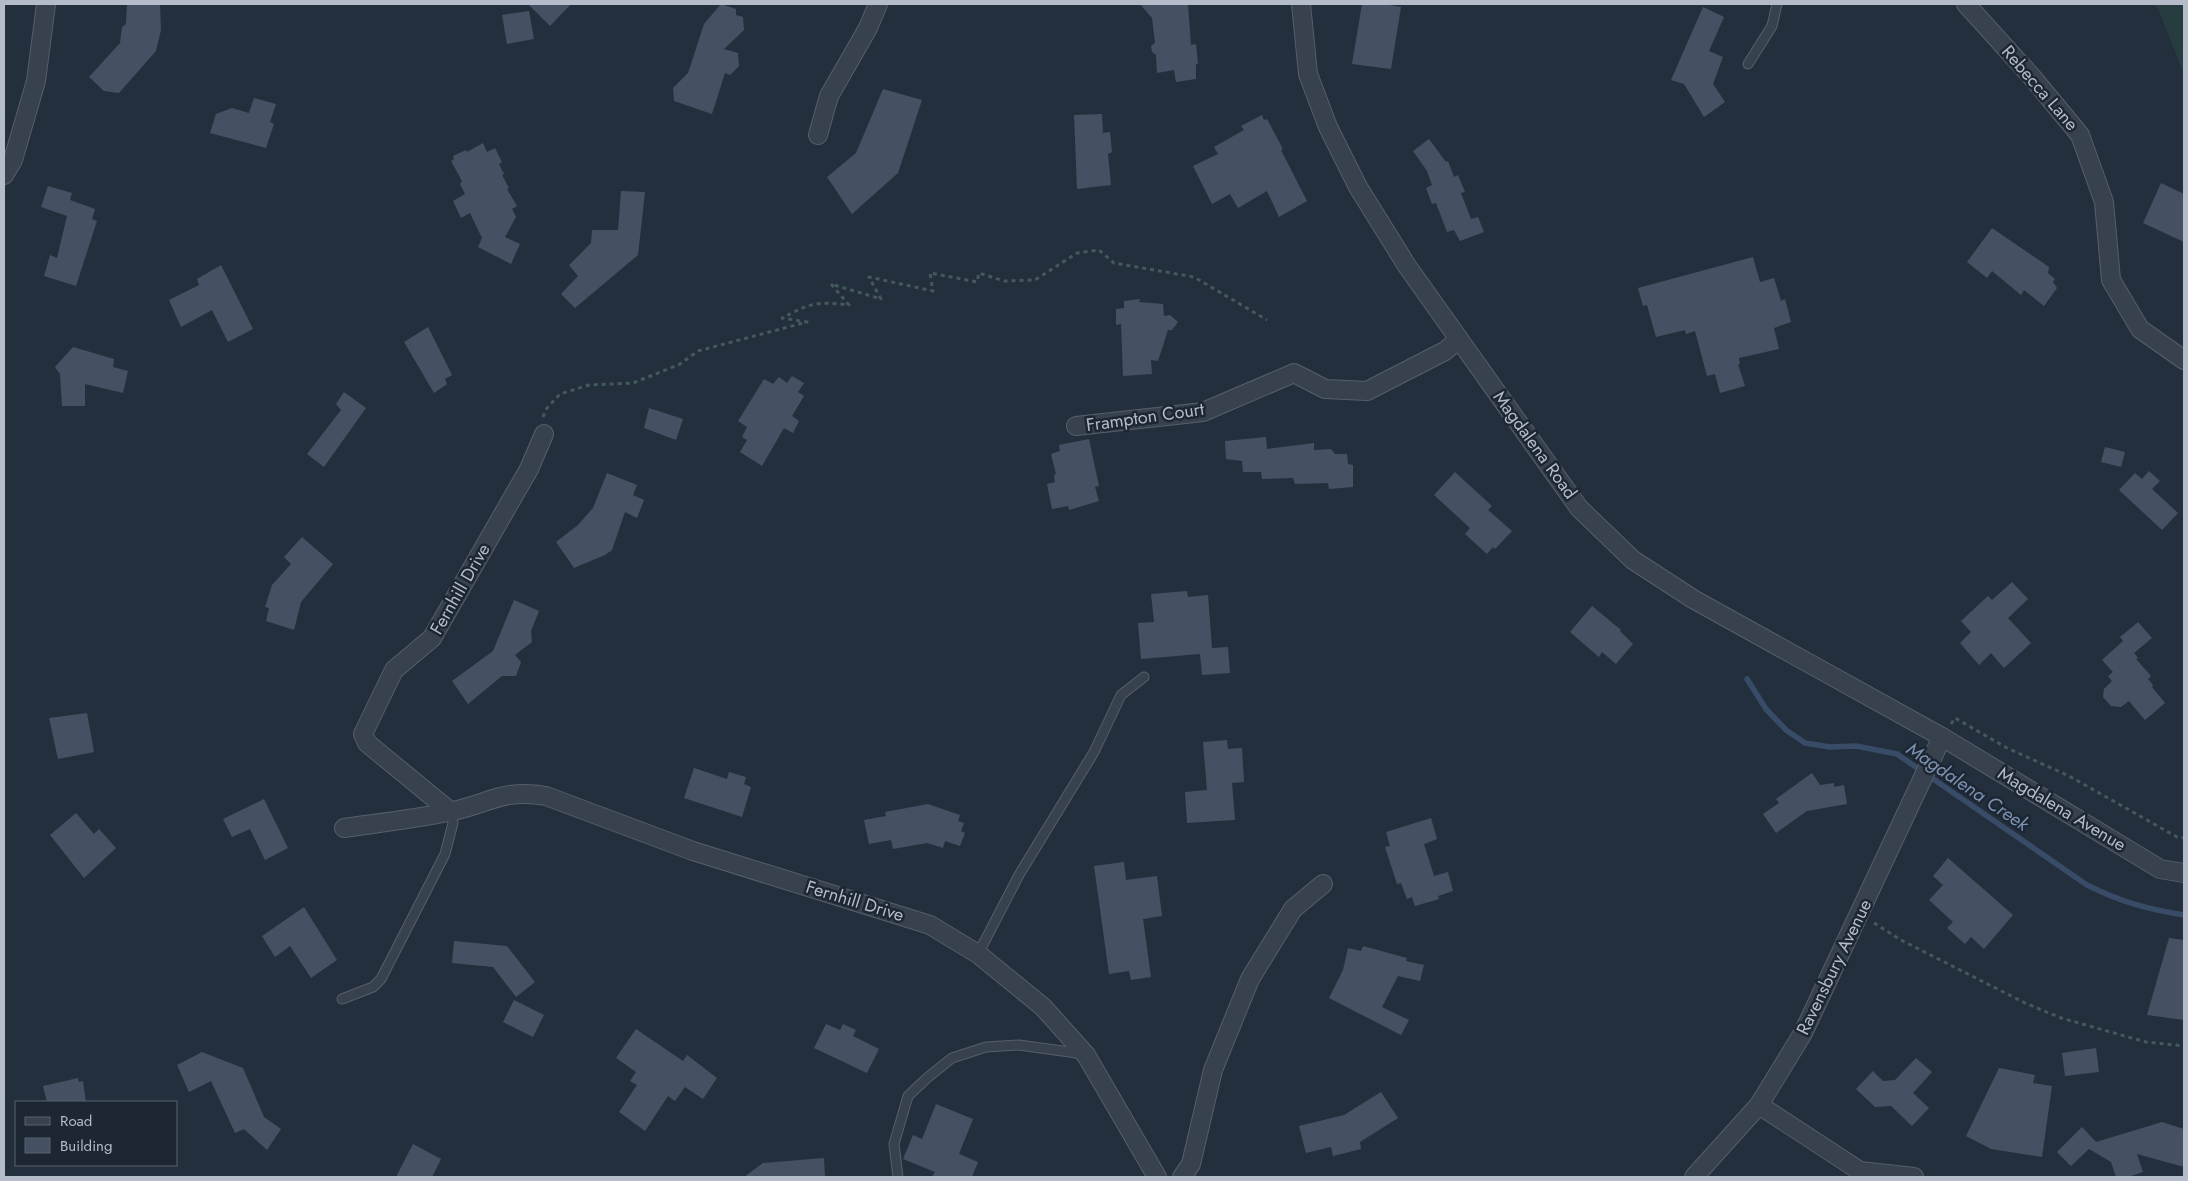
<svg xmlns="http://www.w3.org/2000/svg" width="2188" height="1181" font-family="Jost,sans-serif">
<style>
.green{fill:#263c3f}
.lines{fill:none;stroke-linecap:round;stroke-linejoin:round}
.stream{stroke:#394c67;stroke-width:5.5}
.building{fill:#455162}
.service-casing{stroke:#565f6c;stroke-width:11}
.minor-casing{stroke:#565f6c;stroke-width:20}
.path{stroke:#44595c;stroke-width:3;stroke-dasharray:4 4;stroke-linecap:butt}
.service{stroke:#38414e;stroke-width:9}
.minor{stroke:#38414e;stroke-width:18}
.labels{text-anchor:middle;stroke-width:5;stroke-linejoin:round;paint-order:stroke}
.street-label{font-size:18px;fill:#b4bcc9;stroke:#1d2633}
.water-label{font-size:19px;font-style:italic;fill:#7c92b1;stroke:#1d2633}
</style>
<rect width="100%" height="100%" fill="#242f3e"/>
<path class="green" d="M2155,4h29v70l-26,-65z"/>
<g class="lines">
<path class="stream" d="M1747,679l19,30 20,21 19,13 25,4 26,-1 41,8 190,131c34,17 60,24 97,30"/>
</g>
<g class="building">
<path d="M127,4h33l1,26 -5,21 -37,42 -15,-2 -15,-14 31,-34 2,-16 4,-3z"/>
<path d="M528,4h43l-21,22z"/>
<path d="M721,4l15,5v6l7,2 1,13 -20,19 14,4 1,13 -9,9 -5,-2 -13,41 -38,-13 -1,-13 15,-15 16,-49z"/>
<path d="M1140,4h48l3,41 5,-1 2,20h-2v15l-20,3 -2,-12 -17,3 -1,-18 -4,-3 -1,-6 4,-3 -3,-25z"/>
<path d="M1362,4h21l18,3 -10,62 -39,-5z"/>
<path d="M1703,7l21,10 -15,34 14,6 -10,27 12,18 -21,15 -20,-33 -13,-4z"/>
<path d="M529,11l5,28 -27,5 -5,-29z"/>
<path d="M883,89l39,11 -24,73 -46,41 -25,-37 29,-24z"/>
<path d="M254,98l22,6 -6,18 4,2 -8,24 -56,-15 6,-19 16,-6 17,5z"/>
<path d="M1102,114l1,19 7,-1 2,20 -4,2 3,31 -34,4 -3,-74z"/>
<path d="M1262,115l2,5 3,-1 16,30 -2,1 26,51 -28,16 -12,-26 -29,17 -8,-14 -18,10 -19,-38 25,-12 -4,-7 30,-17 -3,-4z"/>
<path d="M1429,139l17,23 2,-1 6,16 4,-2 7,17 -4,1 10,26 7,-2 6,15 -24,9 -6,-11 -7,2 -11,-29 -4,1 -6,-16 6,-3 -5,-14 -14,-20z"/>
<path d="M483,143l4,9 8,-4 7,14 -3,2 5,10 -2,1 7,13 -2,1 10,17 -5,3 4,8 -11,20 15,7 -9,20 -33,-17 4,-9 -12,-25 -9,5 -8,-17 12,-7 -5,-10 2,-3 -11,-20 3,-2 -1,-3 13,-6 1,2z"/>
<path d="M2161,183l23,11v48l-41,-19z"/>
<path d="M48,186l24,7 -2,7 25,9 -3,10 5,2 -21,65 -32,-10 6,-21 7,3 10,-42 -26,-9z"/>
<path d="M621,191l24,1 -7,63 -63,53 -14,-14 17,-18 -9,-11 22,-22 1,-13h26z"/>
<path d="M1992,228l57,39 -1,6 7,6 -2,3 4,6 -13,18 -20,-16 -3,5 -29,-24 -5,7 -20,-16z"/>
<path d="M1753,257l7,25 14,-4 7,23 4,-2 6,23 -17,6 5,21 -40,9 1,6h-2l7,22 -25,7 -5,-19 -8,2 -12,-45 -9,3 -1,-4 -29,7 -9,-32 -4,1 -5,-18z"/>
<path d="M221,265l32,64 -25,13 -16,-32 -31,17 -12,-27 30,-15 -2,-6z"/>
<path d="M1140,299l-1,3 24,2 1,12 6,-1 8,7 -6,8h-4l-10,31 -7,-1 1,14 -29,2 -2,-52 -5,1v-16l8,-1v-7z"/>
<path d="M428,327l24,48 -7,4 2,5 -13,9 -30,-51z"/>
<path d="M73,347l41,12 -1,8 15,4 -5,22 -38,-9v22h-23l-2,-32 -5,-7z"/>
<path d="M792,376l12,7 -6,9 6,4 -12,20 7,5 -6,12 -9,-5 -22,38 -22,-14 7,-12 -5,-3 5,-10 -9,-6 26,-42 9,5 6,-7 8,6z"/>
<path d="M344,392l22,16 -42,59 -17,-13 34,-44 -5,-6z"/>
<path d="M649,408l34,11 -7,21 -32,-12z"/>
<path d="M1266,437l1,12 47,-6v7l17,-1 4,5h12l1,10 5,1v22l-24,2 -1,-6 -33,1 -2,-6 -31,1 -1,-7h-18l-1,-11 -16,-2 -1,-18z"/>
<path d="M1089,439l10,47 -4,1 4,14 -30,9 -1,-4 -16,3 -5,-25 8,-2 -1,-7 2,-1 -5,-20 9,-3 -1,-6z"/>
<path d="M2105,447l20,5 -4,15 -20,-5z"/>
<path d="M2149,471l11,10 -8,8 26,24 -16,17 -43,-40 16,-17 7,6z"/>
<path d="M1455,472l37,34 -4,4 24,21 -17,18 -2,-2 -6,7 -22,-20 5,-6 -36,-33z"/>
<path d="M607,473l30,12 -4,10 11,5 -7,18 -12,-6 -13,38 -7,5 -31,13 -18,-26 22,-17 15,-17z"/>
<path d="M302,537l31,27 -32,38 -7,28 -28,-9 3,-13 -4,-1 7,-22 19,-21 -7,-7z"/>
<path d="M2012,582l16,17 -20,19 23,25 -27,25 -13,-15 -12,12 -19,-22 11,-11 -10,-11 27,-25 4,4z"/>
<path d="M1187,591l1,6 20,-2 4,53 16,-1 2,26 -28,2 -2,-21 -59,5 -3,-36 16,-1 -3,-28z"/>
<path d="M514,600l25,11 -8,20 1,11 -17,13 6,7 -5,14h-14l-34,28 -16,-23 41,-30z"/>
<path d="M1592,606l29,24 -1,1 13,13 -17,20 -14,-12 -3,5 -29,-25z"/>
<path d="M2138,622l14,16 -18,15 4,5 -2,1 15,17 -3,3 5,6 -1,2 13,16 -20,17 -16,-19 -8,6 -10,-1 -8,-9 1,-8 8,-8 -4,-5 5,-4 -11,-12 21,-19 -3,-4z"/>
<path d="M87,713l7,39 -36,7 -9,-41z"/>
<path d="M1227,740l1,9 14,-1 2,34 -12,1 3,37 -48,3 -2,-31 22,-2 -4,-48z"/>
<path d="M694,768l33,11 2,-7 17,5 -2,7 7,3 -9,30 -58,-19z"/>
<path d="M1812,773l8,12 14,-2v4l10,-2 3,19 -40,7 -31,22 -13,-19 16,-11 -3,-4z"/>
<path d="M264,799l24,49 -23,12 -15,-31 -18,8 -9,-18z"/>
<path d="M928,804l32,11 -2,6 6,2 -3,8 4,2 -5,13 -15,-5 -2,7 -16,-5 -34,6 -2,-9 -22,4 -5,-24 22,-4 -1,-4z"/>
<path d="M76,813l18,21 5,-5 17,19 -32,30 -34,-43z"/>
<path d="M1431,818l6,21 -13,5 10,32 14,-4 5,19 -15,5 1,3 -24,7 -3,-9 -5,2 -6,-16 -4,1 -12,-37 5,-1 -4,-14z"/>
<path d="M1948,858l65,57 -29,34 -13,-12 -6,7 -18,-16 6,-6 -24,-22 14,-15 -10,-9z"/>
<path d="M1124,862l2,18 31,-4 5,40 -19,3 8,58 -20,3 -2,-9 -20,3 -15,-108z"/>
<path d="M304,907l33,53 -26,18 -21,-32 -15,11 -13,-21z"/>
<path d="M2169,938l15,2v80l-37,-5z"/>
<path d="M454,941l53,5 28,36 -19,15 -23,-30 -41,-4z"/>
<path d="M1363,946l44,12 -1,3 18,4 -4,16 -22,-5 -16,31 27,13 -8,15 -72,-37 14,-28 5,-22 13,3z"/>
<path d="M514,1000l30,15 -11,22 -30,-15z"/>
<path d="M826,1024l14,6 3,-6 13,6 -3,6 26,13 -12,24 -53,-25z"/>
<path d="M636,1029l47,32 4,-6 30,23 -14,21 -18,-12 -10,14 -7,-5 -23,35 -26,-19 18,-27 -7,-4 6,-9 -20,-14z"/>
<path d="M2096,1048l3,24 -34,4 -3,-23z"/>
<path d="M202,1052l41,16 21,49 17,12 -14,21 -23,-21 -9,4 -24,-52 -22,11 -12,-27z"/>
<path d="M1916,1058l16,14 -19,21 16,15 -17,18 -21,-20 -16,1 -19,-18 17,-18 10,10 12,-1z"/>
<path d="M1999,1068l36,7 -2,8 19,3 -10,71 -51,-8 -25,-13z"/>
<path d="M78,1078l1,4 4,-1 3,21h-39l-4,-16z"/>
<path d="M1381,1092l17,26 -38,24 1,7 -28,7 -2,-9 -25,6 -7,-27 45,-11z"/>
<path d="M936,1104l37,15 -14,35 19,8 -6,15h-40l3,-5 -32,-13 10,-24 9,4z"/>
<path d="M2162,1122l22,7v38l-47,-13 6,18 -15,5h-12l-5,-15 -22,-13 -18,17 -14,-14 25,-25 14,15z"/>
<path d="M413,1144l28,15 -9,18h-36z"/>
<path d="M824,1158l1,19h-81l19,-14z"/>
</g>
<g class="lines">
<g class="service-casing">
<g id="service">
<path d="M1748,64l24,-38 5,-22"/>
<path d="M978,954l41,-79 75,-123 27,-57 23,-18"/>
<path d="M342,999l31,-12 8,-8 64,-125 8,-31 -2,-11"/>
<path d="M898,1177l-4,-33 14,-48 19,-18 25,-20 34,-11 33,-2 65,9"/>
</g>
</g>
<g class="minor-casing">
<g id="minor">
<path d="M1301,4l7,70 20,53 30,60 49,79 172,242 54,52 60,39 249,138 218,132 24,4"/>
<path d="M1966,4l66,73 48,58 24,67 7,78 29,49 44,31"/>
<path d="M818,135l11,-39 39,-68 10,-24"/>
<path d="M4,175l9,-15 23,-79 10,-77"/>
<path d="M1076,426l127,-14 91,-39 31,16 42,2 78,-40 14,-12"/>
<path d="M451,812l-84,-69 -4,-9 31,-64 38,-32 97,-169 15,-35"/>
<path d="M344,828c35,-5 70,-9 104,-16 39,-7 54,-24 98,-16l147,55 237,74 48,29 65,53 43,48 71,122"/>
<path d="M1759,1105l101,66 54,6"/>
<path d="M1182,1177l9,-13 22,-94 37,-91 43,-70 30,-25"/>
<path d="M1694,1177l65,-72 44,-72 139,-296"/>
</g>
</g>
<g class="path">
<path d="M543,417l4,-9 13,-14 29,-9 44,-2 47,-19 18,-13 109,-29 -25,-4c29,-15 34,-17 67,-13l-18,-21 50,15 -12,-22 64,14 -3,-18 47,9 2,-9 25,8 31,-1 42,-27 22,-3 15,13 80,14 73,43"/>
<path d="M1951,724l4,-6 52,30 62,28 108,61 7,1"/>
<path d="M1874,923l27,17 124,63 36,15 85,24 38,4"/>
</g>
<use href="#service" class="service"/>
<use href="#minor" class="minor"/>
</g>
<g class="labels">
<g class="street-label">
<text transform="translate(2040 88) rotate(49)" y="6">Rebecca Lane</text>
<text transform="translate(1145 417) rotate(-8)" y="6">Frampton Court</text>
<text transform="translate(1535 445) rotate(54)" y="6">Magdalena Road</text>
<text transform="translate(460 589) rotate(-60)" y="6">Fernhill Drive</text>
<text transform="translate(2062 809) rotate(31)" y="6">Magdalena Avenue</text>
<text transform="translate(855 901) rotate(17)" y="6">Fernhill Drive</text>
<text transform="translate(1834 967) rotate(-64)" y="6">Ravensbury Avenue</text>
</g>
<g class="water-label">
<text transform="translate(1968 786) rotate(34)" y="7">Magdalena Creek</text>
</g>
</g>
<rect width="2188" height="1181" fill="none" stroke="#b4bcc9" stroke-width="10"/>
<rect x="15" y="1101" width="162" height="65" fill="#1d2633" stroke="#59626f"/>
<rect x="25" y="1117" width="25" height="8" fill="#38414e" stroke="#59626f"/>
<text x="60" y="1126" font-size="15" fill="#b4bcc9">Road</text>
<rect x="25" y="1138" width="25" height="15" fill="#455162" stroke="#59626f"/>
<text x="60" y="1151" font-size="15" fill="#b4bcc9">Building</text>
</svg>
